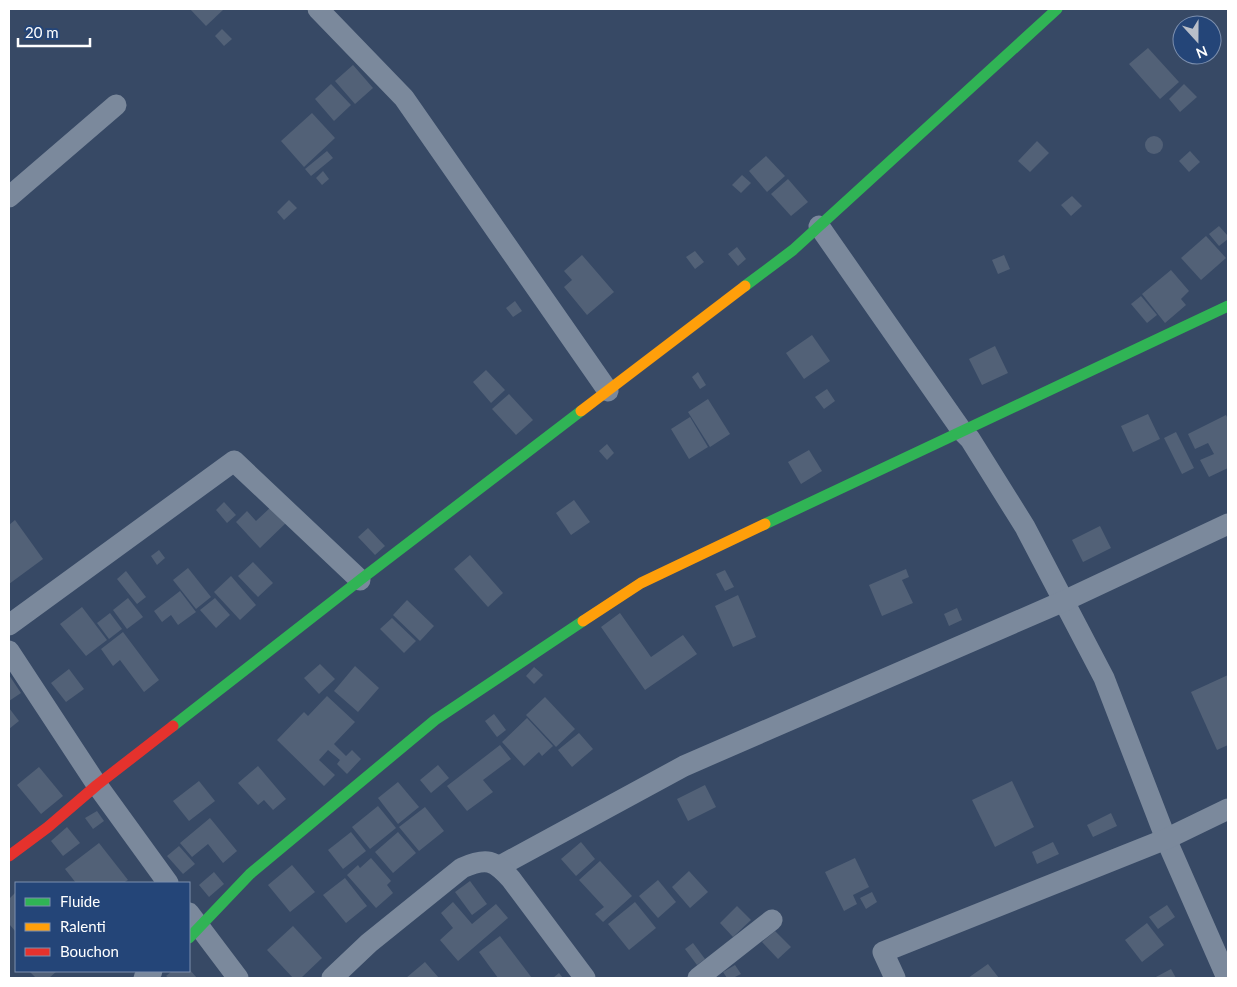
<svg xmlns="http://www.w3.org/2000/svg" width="1237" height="987" font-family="Lato,sans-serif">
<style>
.building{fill:#526177}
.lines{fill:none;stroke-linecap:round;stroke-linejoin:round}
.street{stroke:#7b899c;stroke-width:21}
.fast{stroke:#30b455;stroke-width:11}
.slow{stroke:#ff9f0a;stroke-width:11}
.jam{stroke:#e5322d;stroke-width:11}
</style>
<rect width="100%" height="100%" fill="#374965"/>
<g class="building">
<path d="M190,9h34l-18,17z"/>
<path d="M222,29l10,10 -8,7 -9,-10z"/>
<path d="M1148,48l31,34 -19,17 -31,-35z"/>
<path d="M353,65l20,23 -18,16 -20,-23z"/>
<path d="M331,84l20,21 -17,16 -19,-22z"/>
<path d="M1184,84l13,13 -17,15 -11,-13z"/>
<path d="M312,113l23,25 -31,29 -23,-26z"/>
<circle cx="1154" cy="145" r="9"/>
<path d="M1037,141l12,12 -19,19 -12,-11z"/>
<path d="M327,151l6,7 -22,18 -6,-7z"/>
<path d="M1190,151l10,11 -11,10 -10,-11z"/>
<path d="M766,156l19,20 -18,16 -18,-21z"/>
<path d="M323,171l6,8 -7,6 -6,-7z"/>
<path d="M742,175l9,8 -10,10 -9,-8z"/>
<path d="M788,179l20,23 -17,14 -20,-22z"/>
<path d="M1072,196l10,10 -11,10 -10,-11z"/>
<path d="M289,200l8,8 -13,12 -7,-8z"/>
<path d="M1219,226l9,10v3l-9,7 -10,-12z"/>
<path d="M1206,236l20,22 -25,22 -20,-22z"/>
<path d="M737,247l9,12 -8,7 -10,-12z"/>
<path d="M695,251l9,11 -9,7 -9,-12z"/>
<path d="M582,255l32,37 -27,23 -23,-28 8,-7 -8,-9z"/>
<path d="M1004,255l6,14 -12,5 -6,-14z"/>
<path d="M1171,270l18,21 -8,8 5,6 -21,18 -23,-29z"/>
<path d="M1141,296l16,19 -10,8 -16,-19z"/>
<path d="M515,301l7,10 -9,6 -7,-9z"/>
<path d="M812,335l18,26 -26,18 -18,-26z"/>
<path d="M995,346l13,27 -26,12 -13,-26z"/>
<path d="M486,370l19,20 -14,13 -18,-21z"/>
<path d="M698,372l8,13 -6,4 -8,-12z"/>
<path d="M827,389l8,12 -11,8 -9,-12z"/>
<path d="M509,394l24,26 -17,15 -24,-26z"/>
<path d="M708,399l22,35 -20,13 -22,-35z"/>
<path d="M1148,414l12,25 -27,13 -12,-26z"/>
<path d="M1226,415l2,4v49l-19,9 -9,-17 14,-6 -6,-11 -13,6 -7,-15z"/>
<path d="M690,417l18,30 -19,12 -18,-30z"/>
<path d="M1176,432l18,36 -12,6 -18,-36z"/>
<path d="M607,444l7,9 -7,7 -8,-9z"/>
<path d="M809,450l13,21 -21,13 -13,-22z"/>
<path d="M574,500l16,22 -19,13 -15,-22z"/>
<path d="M224,502l12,13 -9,8 -11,-13z"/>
<path d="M272,506l15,16 -27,26 -24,-26 11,-11 9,10z"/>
<path d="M15,520l28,39 -34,25v-59z"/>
<path d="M1100,526l11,22 -28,14 -11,-22z"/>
<path d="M368,528l17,18 -10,9 -17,-18z"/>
<path d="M159,550l6,8 -8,7 -6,-9z"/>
<path d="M470,555l33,38 -15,14 -34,-38z"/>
<path d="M253,562l20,21 -15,14 -20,-21z"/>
<path d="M188,568l23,29 -15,12 -23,-29z"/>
<path d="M906,569l3,8 -7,3 11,23 -31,13 -13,-31z"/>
<path d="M725,570l9,17 -9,4 -9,-17z"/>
<path d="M126,571l20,26 -9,7 -20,-25z"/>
<path d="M231,576l25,29 -16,15 -26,-28z"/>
<path d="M180,591l16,21 -18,13 -7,-10 -9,7 -8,-11z"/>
<path d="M738,595l18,42 -23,10 -18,-41z"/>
<path d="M128,598l15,19 -16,12 -14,-19z"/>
<path d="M215,598l15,17 -14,13 -16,-18z"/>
<path d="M407,600l27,26 -14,15 -27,-26z"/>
<path d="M82,607l25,33 -21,16 -26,-32z"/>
<path d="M957,608l5,12 -13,6 -5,-12z"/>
<path d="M110,613l12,16 -13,10 -12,-16z"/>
<path d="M620,613l31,44 32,-22 14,19 -52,36 -44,-63z"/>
<path d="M392,618l24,23 -12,12 -24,-24z"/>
<path d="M123,632l36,48 -15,12 -24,-32 -7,6 -12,-17z"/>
<path d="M320,664l15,15 -16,15 -15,-16z"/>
<path d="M355,666l24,22 -21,24 -24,-21z"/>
<path d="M534,667l9,8 -9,9 -8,-8z"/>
<path d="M69,669l15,20 -18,13 -15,-19z"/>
<path d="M9,675l12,18 -12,8z"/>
<path d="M1228,675v70l-11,5 -26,-58z"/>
<path d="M327,696l28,26 -21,22 12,12 6,-6 9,9 -14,15 -10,-10 3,-4 -12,-10 -9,10 16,15 -11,11 -47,-46 27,-28 4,4z"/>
<path d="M545,697l30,32 -19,18 -30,-32z"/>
<path d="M9,708l10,13 -10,8z"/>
<path d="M494,714l12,16 -9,7 -12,-16z"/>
<path d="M527,718l26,28 -11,10 -3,-4 -15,14 -22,-24z"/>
<path d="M579,733l14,16 -21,18 -14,-17z"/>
<path d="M500,745l11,14 -28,21 10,12 -26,19 -20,-25z"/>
<path d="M438,765l11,13 -18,15 -11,-13z"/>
<path d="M258,766l28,33 -13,11 -9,-10 -6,5 -20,-22z"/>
<path d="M39,767l24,29 -22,18 -24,-29z"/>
<path d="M199,781l16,20 -26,20 -16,-20z"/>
<path d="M1012,781l22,46 -39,20 -23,-47z"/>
<path d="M398,782l21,25 -21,17 -20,-26z"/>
<path d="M705,785l11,22 -28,14 -11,-22z"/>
<path d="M378,806l18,22 -26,21 -18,-22z"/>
<path d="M425,807l19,24 -25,20 -20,-24z"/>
<path d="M97,811l7,10 -11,8 -8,-11z"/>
<path d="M1111,813l6,13 -24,11 -6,-12z"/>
<path d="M210,818l27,33 -14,12 -15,-19 -16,13 -12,-14z"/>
<path d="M67,827l13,16 -17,13 -12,-15z"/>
<path d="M351,832l15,19 -23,18 -15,-19z"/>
<path d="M398,832l18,21 -23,20 -18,-21z"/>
<path d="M581,842l14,17 -19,17 -15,-17z"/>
<path d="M1053,842l6,12 -22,10 -5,-12z"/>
<path d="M99,843l29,37 -5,3h-47l-11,-14z"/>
<path d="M179,846l16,18 -12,10 -16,-18z"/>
<path d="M371,858l20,23 -4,4 6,8 -17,15 -29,-33 11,-10 2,3z"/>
<path d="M855,858l14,29 -16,8 4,9 -13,7 -19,-39z"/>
<path d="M600,861l32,35 -29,26 -8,-8 9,-7 -25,-27z"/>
<path d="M292,865l23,27 -25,20 -22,-27z"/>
<path d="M689,871l19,21 -18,16 -18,-21z"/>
<path d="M214,872l10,12 -15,13 -10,-12z"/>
<path d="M345,878l22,28 -21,17 -23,-28z"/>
<path d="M658,880l18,22 -18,16 -19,-22z"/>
<path d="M470,881l17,23 -15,11 -17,-23z"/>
<path d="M16,892v40l-7,-8v-25z"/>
<path d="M872,892l5,10 -11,7 -6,-11z"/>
<path d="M453,902l19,22 24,-20 12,14 -50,43 -18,-21 13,-12 -12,-15z"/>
<path d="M635,902l21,26 -27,22 -21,-26z"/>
<path d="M1167,905l8,12 -17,12 -9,-12z"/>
<path d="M737,906l14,14 -18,17 -13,-14z"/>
<path d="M1147,923l17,22 -22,17 -17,-22z"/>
<path d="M293,926l29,32 -21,20h-8l-26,-28z"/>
<path d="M775,931l16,16 -13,12 -16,-17z"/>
<path d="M500,936l32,42h-34l-19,-26z"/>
<path d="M693,943l12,16 -8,6 -12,-16z"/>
<path d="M425,962l14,16h-33z"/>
<path d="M988,964l11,14h-31z"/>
<path d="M735,965l6,9 -8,4h-6l-4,-6z"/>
<path d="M189,969l8,9h-28l-3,-2 6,-5h17z"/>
<path d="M1171,969l5,9h-22z"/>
<path d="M29,971h28l-8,7h-13z"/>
<path d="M559,973l4,5h-10z"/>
</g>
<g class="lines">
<g class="street">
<path d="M318,9l86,89 204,293"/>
<path d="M9,197l107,-92"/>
<path d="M819,226l143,205 8,8 55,88 79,151 62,161 61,139"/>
<path d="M9,625l225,-164 126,119"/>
<path d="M9,651l88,134 71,98"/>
<path d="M500,866l184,-100 380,-165 164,-77"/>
<path d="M189,913l49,65"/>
<path d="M144,978l8,-7"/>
<path d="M332,978l37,-35 93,-75c25,-11 32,-8 49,11l74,99"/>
<path d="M698,978l74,-58"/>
<path d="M895,978l-12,-26 283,-113 62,-30"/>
</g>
<g class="fast">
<path d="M745,286l48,-36 264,-241"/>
<path d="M765,524l463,-218"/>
<path d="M173,726l187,-146 221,-169"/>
<path d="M189,938l61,-64 185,-154 148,-99"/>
</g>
<g class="slow">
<path d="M581,411l164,-125"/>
<path d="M583,621l58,-38 124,-59"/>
</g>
<path class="jam" d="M9,856l39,-29 49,-42 76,-59"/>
</g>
<rect width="1237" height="987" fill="none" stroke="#ffffff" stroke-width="20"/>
<rect x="15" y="882" width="175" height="90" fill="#244578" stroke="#7c8fae"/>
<rect x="25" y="898" width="25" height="8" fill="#30b455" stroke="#7c8fae"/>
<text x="60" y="907" font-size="15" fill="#ffffff">Fluide</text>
<rect x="25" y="923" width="25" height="8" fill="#ff9f0a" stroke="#7c8fae"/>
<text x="60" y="932" font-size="15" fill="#ffffff">Ralenti</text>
<rect x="25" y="948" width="25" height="8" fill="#e5322d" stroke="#7c8fae"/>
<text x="60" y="957" font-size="15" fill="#ffffff">Bouchon</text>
<g transform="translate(1197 40) rotate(159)"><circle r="24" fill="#244578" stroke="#7c8fae"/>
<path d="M0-4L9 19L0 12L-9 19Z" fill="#b9bfc9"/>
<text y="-8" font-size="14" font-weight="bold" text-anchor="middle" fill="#ffffff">N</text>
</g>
<path d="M18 38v8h72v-8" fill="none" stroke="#ffffff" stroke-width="2.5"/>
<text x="25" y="38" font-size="15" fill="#ffffff" stroke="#244578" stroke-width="4" paint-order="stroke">20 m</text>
</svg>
